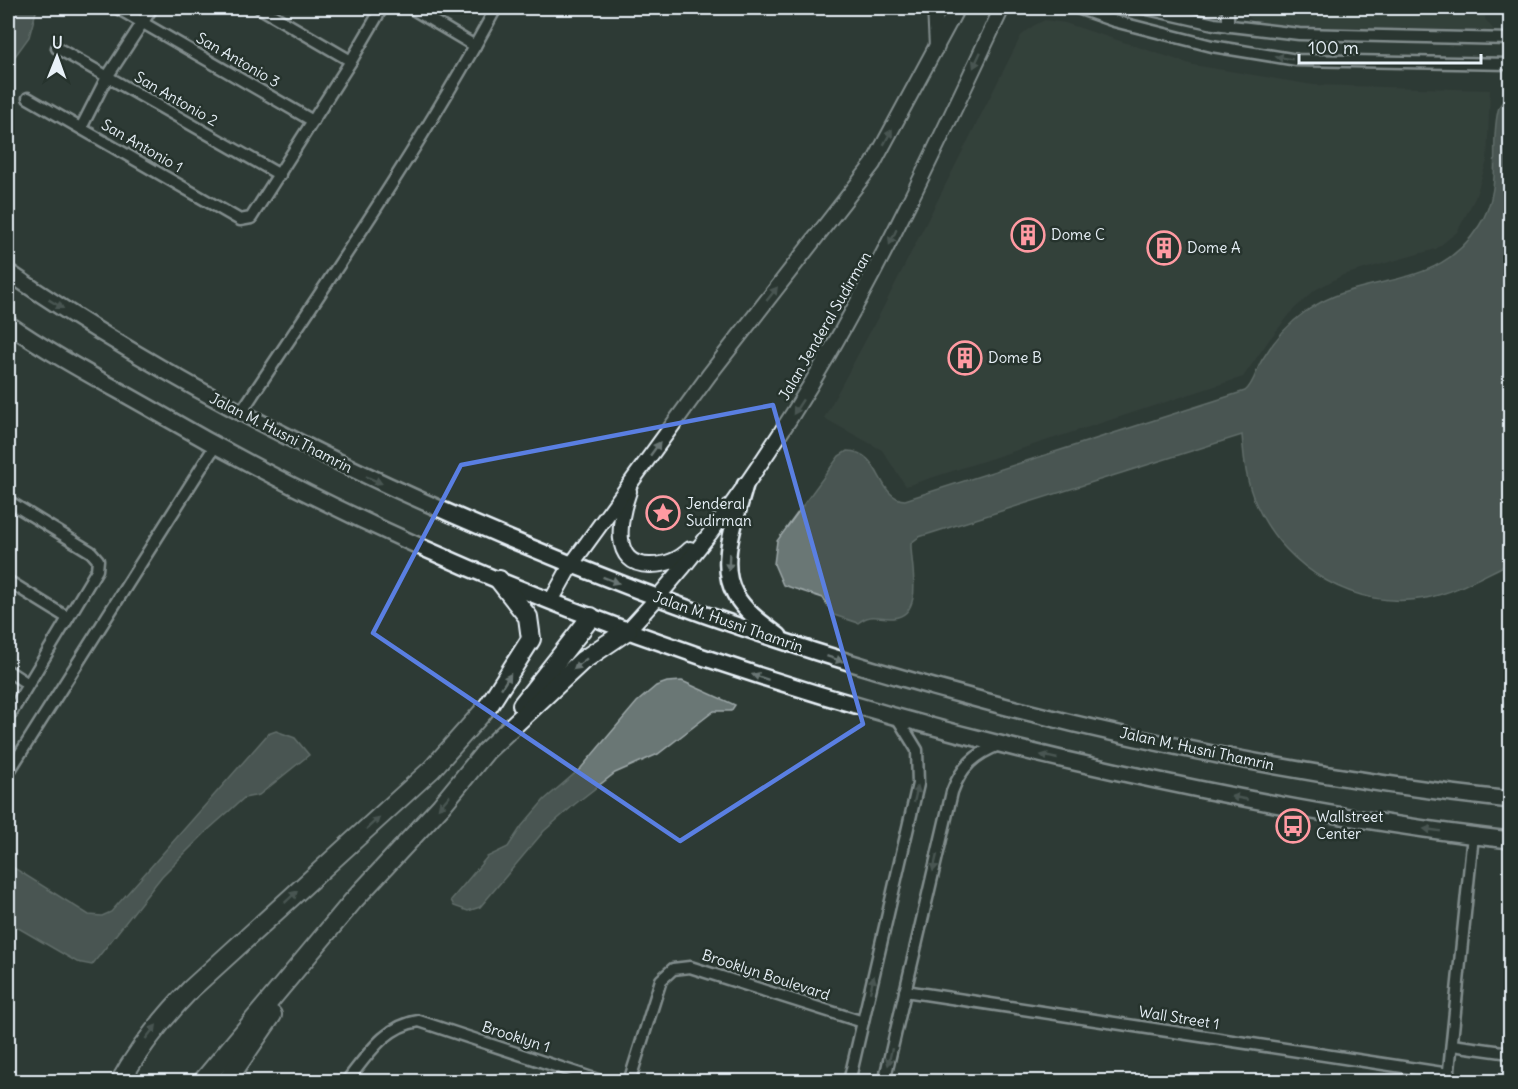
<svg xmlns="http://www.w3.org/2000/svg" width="1518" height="1089" font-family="Delius,sans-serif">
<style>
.built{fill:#3b4843}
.water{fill:#6b7775;stroke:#9da8a9;stroke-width:1.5}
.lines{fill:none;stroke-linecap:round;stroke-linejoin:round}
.minor-casing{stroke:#e8f1f8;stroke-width:15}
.tertiary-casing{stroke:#e8f1f8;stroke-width:18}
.secondary-casing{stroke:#e8f1f8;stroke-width:20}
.motorway-casing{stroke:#e8f1f8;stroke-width:22}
.minor{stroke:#26332d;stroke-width:10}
.tertiary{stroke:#26332d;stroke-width:14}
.secondary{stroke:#26332d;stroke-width:15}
.motorway{stroke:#26332d;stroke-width:18}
.oneway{fill:#6a7674}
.marked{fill:none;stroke:#5a7fe2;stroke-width:4.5;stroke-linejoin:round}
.labels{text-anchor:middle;stroke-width:5;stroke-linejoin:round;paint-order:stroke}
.street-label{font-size:15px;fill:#e8f1f8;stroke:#26332d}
.poi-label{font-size:15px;fill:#e8f1f8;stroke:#26332d;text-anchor:start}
</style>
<rect width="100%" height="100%" fill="#2e3b35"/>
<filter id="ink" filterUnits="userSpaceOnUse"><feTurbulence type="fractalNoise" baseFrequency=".0167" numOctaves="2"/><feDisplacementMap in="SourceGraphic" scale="12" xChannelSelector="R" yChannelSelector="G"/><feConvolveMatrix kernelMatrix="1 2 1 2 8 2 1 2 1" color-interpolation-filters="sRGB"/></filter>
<g filter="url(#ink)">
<g class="built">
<path d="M1243,8h243l-1,11 12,15 -212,-6 -26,-4 -12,-8z"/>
<path d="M1045,20l20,3 128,42 120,20 177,5 -3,71 -12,37 -18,34 -21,17 -93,26 -28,15 -21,19 -25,31 -26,37 -337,109 -24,-36 -58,-32 60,-112 137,-270 12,-10z"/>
</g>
<g class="water">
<path d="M8,8h29l-8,29 -21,29z"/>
<path d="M1508,96h2v467c-28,13 -53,29 -84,35 -70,13 -140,-29 -169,-92 -11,-22 -13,-47 -15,-71l-323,102 -8,6c-1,20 15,72 -18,75 -15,1 -21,-6 -35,5l-24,-8 -11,-17 -40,-13 -9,-21 3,-23 62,-85 8,-5c35,0 30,48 58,49l340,-109c9,-7 11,-21 17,-31 11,-18 26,-36 43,-48 60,-43 130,-17 174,-86 25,-38 10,-76 19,-115 1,-7 6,-11 10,-15z"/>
<path d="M682,681l53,24 -4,6h-17l-56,43 -43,19 -40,31 -31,27 -64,76 -12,4 -14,-5 -3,-6 36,-43 21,-10 13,-20 23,-27 37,-32 56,-66 19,-16 11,-4z"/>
<path d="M276,731l19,7 14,17 -50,40 -15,3 -35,31 -47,47 -70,89 -15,-3 -69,-40v-58l81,51 13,1 9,-4 157,-178z"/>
</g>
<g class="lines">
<g class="minor-casing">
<g id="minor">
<path d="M117,8l196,113"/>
<path d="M260,8l91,53"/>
<path d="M411,8l64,38"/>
<path d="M1077,8l37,13 98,25 85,14 213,4"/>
<path d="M1143,8l71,16 85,10 211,5"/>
<path d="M1228,26v-18"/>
<path d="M57,48l223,127"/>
<path d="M28,98l212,122 11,-2 100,-157 31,-53"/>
<path d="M81,128l26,-51 45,-69"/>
<path d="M240,414c88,-133 180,-266 256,-406"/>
<path d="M8,501l83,51 7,8 -1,10 -89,148"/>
<path d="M8,581l60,37"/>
<path d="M8,671l20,13"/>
<path d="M8,773l207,-327"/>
<path d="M905,991l544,83"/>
<path d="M1452,1045l58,8"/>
<path d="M1448,1080l25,-245"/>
<path d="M346,1082c21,-26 38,-56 73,-61l185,61"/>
<path d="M629,1082l32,-102 12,-11 17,-2 173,55"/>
<path d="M849,1082l69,-298 -1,-34 -19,-31"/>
<path d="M884,1082l68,-290c9,-25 23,-38 47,-47"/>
</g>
</g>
<g class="tertiary-casing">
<g id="tertiary">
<path d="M935,8l2,39"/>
<path d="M629,491c-9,26 -20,75 22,74 15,0 28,-5 39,-16"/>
<path d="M551,601l20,-36 138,-190 164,-211 84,-156"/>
<path d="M628,630c172,-182 269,-400 374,-622"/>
</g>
</g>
<g class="secondary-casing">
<g id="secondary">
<path d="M8,272c153,105 319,190 490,262 322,137 665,227 1012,266"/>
<path d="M8,324c46,32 96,58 145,86 297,173 626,287 961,361 131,29 263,54 396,69"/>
<path d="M745,485c-8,32 -28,78 -10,109 10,18 28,30 44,42"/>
</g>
</g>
<g class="motorway-casing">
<g id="motorway">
<path d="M522,705l69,-88"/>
<path d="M120,1082c20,-36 43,-64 71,-93l241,-220 57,-64 42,-66 -3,-22 -29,-37"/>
<path d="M202,1082l151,-181 88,-95 45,-55 96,-90 46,-31"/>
<path d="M226,1082l46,-67"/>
</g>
</g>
<use href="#minor" class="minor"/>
<use href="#tertiary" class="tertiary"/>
<use href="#secondary" class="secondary"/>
<use href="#motorway" class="motorway"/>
</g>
<defs><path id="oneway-solid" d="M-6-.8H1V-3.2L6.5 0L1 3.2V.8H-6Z" transform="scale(1.5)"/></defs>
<g class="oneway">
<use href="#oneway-solid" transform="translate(1284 58) rotate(-171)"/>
<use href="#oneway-solid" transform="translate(977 60) rotate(115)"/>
<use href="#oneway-solid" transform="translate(888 137) rotate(-61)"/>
<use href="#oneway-solid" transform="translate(893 237) rotate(115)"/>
<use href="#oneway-solid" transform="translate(772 294) rotate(-52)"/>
<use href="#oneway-solid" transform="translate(56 304) rotate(31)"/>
<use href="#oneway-solid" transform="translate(798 407) rotate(123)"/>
<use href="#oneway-solid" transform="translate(655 449) rotate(-54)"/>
<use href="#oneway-solid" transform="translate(374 480) rotate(24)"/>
<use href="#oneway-solid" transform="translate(729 562) rotate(92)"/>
<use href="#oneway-solid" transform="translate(611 580) rotate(21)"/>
<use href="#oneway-solid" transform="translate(835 659) rotate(18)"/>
<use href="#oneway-solid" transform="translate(580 664) rotate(141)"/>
<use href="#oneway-solid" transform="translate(760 677) rotate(-162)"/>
<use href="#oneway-solid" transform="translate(506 681) rotate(-57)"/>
<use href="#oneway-solid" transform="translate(1049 757) rotate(-167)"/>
<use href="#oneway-solid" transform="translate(916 794) rotate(-77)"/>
<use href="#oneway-solid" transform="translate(1239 798) rotate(-169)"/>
<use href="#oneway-solid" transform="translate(444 802) rotate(131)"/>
<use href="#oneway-solid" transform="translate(373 823) rotate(-42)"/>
<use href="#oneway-solid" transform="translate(1432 830) rotate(-172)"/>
<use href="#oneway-solid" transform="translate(935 863) rotate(103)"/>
<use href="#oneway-solid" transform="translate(291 897) rotate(-43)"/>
<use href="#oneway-solid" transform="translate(872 984) rotate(-77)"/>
<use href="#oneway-solid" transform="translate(151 1032) rotate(-52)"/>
<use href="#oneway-solid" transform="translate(890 1057) rotate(103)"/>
</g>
</g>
<path d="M0 0H1518V1089H0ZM773,405l90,319 -183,117 -307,-208 88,-168z" fill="#2e3b35" fill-opacity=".55" fill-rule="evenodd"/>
<path class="marked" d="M773,405l90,319 -183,117 -307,-208 88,-168z"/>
<defs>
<g id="building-ring" transform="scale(1.725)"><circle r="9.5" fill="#26332d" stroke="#ff9aa2" stroke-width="1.5"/><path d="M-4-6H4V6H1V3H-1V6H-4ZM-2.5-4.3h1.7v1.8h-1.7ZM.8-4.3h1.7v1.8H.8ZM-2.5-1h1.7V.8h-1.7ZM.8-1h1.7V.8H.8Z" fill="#ff9aa2"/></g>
<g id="sight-ring" transform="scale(1.725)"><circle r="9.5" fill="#26332d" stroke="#ff9aa2" stroke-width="1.5"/><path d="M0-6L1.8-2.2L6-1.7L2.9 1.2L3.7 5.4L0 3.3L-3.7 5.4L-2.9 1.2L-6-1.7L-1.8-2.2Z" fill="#ff9aa2"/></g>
<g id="bus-ring" transform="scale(1.725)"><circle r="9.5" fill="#26332d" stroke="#ff9aa2" stroke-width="1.5"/><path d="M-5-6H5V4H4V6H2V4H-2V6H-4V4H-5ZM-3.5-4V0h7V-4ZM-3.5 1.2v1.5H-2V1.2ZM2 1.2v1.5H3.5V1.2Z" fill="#ff9aa2"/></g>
</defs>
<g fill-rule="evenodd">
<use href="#building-ring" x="1028" y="235"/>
<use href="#building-ring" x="1164" y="248"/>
<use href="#building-ring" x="965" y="358"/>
<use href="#sight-ring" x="663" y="513"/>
<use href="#bus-ring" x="1293" y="826"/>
</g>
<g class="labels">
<g class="street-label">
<text transform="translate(238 60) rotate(30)" y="5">San Antonio 3</text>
<text transform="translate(176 99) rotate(30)" y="5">San Antonio 2</text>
<text transform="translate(142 146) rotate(30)" y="5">San Antonio 1</text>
<text transform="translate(825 326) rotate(-60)" y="5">Jalan Jenderal Sudirman</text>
<text transform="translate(281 433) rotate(27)" y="5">Jalan M. Husni Thamrin</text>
<text transform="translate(728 622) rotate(19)" y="5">Jalan M. Husni Thamrin</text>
<text transform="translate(1197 749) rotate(12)" y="5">Jalan M. Husni Thamrin</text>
<text transform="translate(766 975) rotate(18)" y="5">Brooklyn Boulevard</text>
<text transform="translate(1179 1018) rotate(9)" y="5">Wall Street 1</text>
<text transform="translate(516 1037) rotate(18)" y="5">Brooklyn 1</text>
</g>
<g class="poi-label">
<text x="1051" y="240">Dome C</text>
<text x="1187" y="253">Dome A</text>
<text x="988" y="363">Dome B</text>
<text x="686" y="509">Jenderal<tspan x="686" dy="17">Sudirman</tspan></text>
<text x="1316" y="822">Wallstreet<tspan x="1316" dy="17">Center</tspan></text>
</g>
</g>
<rect width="1518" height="1089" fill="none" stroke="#26332d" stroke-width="30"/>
<rect x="15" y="15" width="1488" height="1059" fill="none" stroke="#e8f1f8" stroke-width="2" filter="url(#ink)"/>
<g transform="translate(57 57) rotate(1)" stroke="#26332d" stroke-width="4.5" paint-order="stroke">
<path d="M0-4.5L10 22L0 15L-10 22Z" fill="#e8f1f8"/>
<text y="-9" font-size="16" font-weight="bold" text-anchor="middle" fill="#e8f1f8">U</text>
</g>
<path d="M1299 54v9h182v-9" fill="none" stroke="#e8f1f8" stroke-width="3"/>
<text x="1308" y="54" font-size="18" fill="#e8f1f8" stroke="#26332d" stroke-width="4.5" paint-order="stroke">100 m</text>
</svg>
